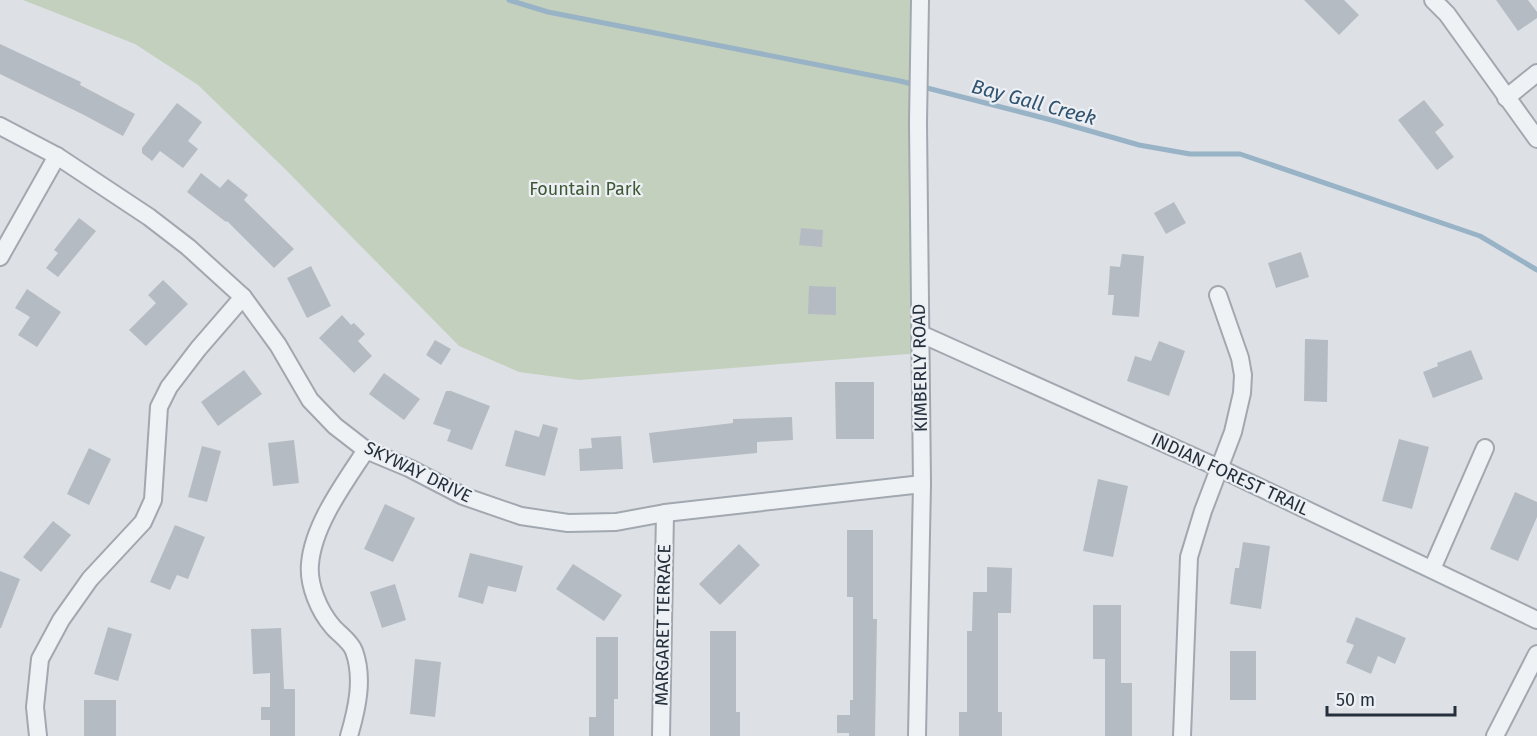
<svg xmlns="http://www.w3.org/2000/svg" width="1537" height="736" font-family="'Fira Sans',sans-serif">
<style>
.green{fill:#c4d0be}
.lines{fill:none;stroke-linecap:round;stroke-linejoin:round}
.stream{stroke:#98b2c6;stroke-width:5}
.building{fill:#b4bbc3}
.street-casing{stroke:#a2a8b0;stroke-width:20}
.street{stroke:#eff2f5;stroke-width:16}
.labels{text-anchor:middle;stroke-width:4.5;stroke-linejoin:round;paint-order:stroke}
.park-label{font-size:18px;fill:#3e5834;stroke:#ecf0f4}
.street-label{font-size:18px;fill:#26303c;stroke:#ecf0f4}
.water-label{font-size:20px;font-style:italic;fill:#32536f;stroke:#ecf0f4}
</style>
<rect width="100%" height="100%" fill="#dde1e6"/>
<path class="green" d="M23,0h897l1,353 -342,27 -60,-8 -60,-26 -174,-177 -87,-84 -63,-41z"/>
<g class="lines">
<path class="stream" d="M509,0l39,12 352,69 155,40 84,24 51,9h50l240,82 57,34"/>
</g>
<g class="building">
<path d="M1304,0h40l15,15 -20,20z"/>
<path d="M1496,0h32l9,12v6l-19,13z"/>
<path d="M0,44l81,38 -1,3 55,29 -12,22 -39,-21 -84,-41z"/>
<path d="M1424,100l20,25 -9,7 19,25 -17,13 -39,-50z"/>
<path d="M177,103l25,19 -14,19 10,8 -15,19 -23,-17 -8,10 -10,-8v-5z"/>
<path d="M201,173l19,15 8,-9 20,16 -4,5 50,49 -20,19 -47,-47 -1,1 -39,-30z"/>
<path d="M1174,202l12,21 -20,11 -12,-21z"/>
<path d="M79,218l17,13 -38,46 -12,-9 12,-15 -4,-3z"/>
<path d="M801,228l22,2 -1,17 -23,-2z"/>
<path d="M1301,252l8,25 -33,11 -8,-25z"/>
<path d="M1122,254l22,2 -5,61 -27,-2 2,-20h-6l2,-29 10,1z"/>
<path d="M311,266l20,40 -24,12 -20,-40z"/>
<path d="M163,280l25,24 -42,42 -17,-16 27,-27 -8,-8z"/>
<path d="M809,286l27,1v28l-28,-1z"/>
<path d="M27,289l34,23 -24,35 -19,-12 12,-18 -15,-9z"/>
<path d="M342,315l9,10 3,-2 11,11 -7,7 14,15 -18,17 -35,-35z"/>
<path d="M1305,339l23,1 -1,62 -23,-1z"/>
<path d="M435,340l16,9 -10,16 -15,-10z"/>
<path d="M1159,341l26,10 -16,45 -42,-15 8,-25 16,5z"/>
<path d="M1471,350l12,29 -50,19 -10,-26 15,-6 -1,-3z"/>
<path d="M244,370l18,24 -44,32 -17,-24z"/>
<path d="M384,373l36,26 -16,21 -35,-26z"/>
<path d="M835,382h39v57h-38z"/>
<path d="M446,391h5l39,15 -18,44 -25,-9 4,-11 -18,-6z"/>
<path d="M792,417l1,23 -36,2v11l-104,10 -4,-30 84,-10v-4z"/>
<path d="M543,424l15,4 -13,48 -40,-10 10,-36 24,7z"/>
<path d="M621,436l2,33 -43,2 -1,-22 13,-1 -1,-10z"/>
<path d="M1399,439l30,8 -17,62 -30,-8z"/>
<path d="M294,440l5,43 -26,3 -5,-43z"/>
<path d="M202,446l19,5 -14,51 -19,-5z"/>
<path d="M89,448l22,11 -22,46 -22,-11z"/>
<path d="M1098,479l30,7 -15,71 -30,-6z"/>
<path d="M1515,492l22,10v15l-19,44 -28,-12z"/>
<path d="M385,504l30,14 -22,44 -29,-13z"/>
<path d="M53,521l18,14 -30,37 -18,-15z"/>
<path d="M175,525l30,12 -17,42 -11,-4 -7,15 -20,-8z"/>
<path d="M847,530h26v89h4l-2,117h-26v-3h-12v-18h13v-15h3v-103h-6z"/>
<path d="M1243,542l27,4 -9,63 -31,-5 5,-36h4z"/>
<path d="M739,544l21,21 -40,40 -21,-21z"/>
<path d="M470,553l53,13 -7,26 -28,-6 -5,18 -25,-7z"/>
<path d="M573,564l49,31 -18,26 -48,-32z"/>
<path d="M987,567l25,1 -1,45h-13v99h4v24h-43v-24h8v-81h5l1,-39h14z"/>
<path d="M0,571l20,8 -19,49h-1z"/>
<path d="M395,584l11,36 -24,8 -12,-36z"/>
<path d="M1093,605h28v78h11v53h-27v-77h-12z"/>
<path d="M1356,617l50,21 -11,26 -17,-8 -7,18 -25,-11 8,-18 -8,-3z"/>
<path d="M108,627l24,7 -14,47 -24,-7z"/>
<path d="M281,628l3,61h11v47h-25v-16h-9v-13h9v-34l-17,1 -2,-45z"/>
<path d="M710,631h26v81h4v24h-30z"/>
<path d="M596,637h22v62h-4v37h-25v-19h7z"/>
<rect x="1230" y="651" width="26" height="49"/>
<path d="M415,659l26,3 -6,55 -25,-3z"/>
<rect x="84" y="700" width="32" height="36"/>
</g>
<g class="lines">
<g class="street-casing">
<g id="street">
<path d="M1433,0l14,14 90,125"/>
<path d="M1506,98l31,-25"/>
<path d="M0,126l57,30 92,61 39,30 55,50 35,48 32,55 25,26 31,24 43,18 54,28 58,20 47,7 48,-1 49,-9 257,-29"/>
<path d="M0,257l57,-101"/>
<path d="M921,334l298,134 318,152"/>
<path d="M1432,569l53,-121"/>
<path d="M38,736l-3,-29 5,-48 21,-39 29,-41 53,-57 10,-22 6,-93 10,-20 29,-38 45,-52"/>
<path d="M349,736c8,-27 15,-58 5,-85 -3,-9 -15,-17 -21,-24 -14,-16 -25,-42 -23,-63 3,-39 35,-82 56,-114"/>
<path d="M661,736l4,-223"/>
<path d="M917,736l5,-252 -4,-361 2,-123"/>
<path d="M1182,736l7,-179 14,-46 30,-79 9,-39 1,-18 -3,-17 -22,-63"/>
<path d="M1495,736l42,-82"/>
</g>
</g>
<use href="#street" class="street"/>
</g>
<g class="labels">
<g class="park-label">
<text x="585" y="195">Fountain Park</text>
</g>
<g class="street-label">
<text transform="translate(920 368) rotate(-91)" y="6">KIMBERLY ROAD</text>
<text transform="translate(418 472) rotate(26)" y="6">SKYWAY DRIVE</text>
<text transform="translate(1230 474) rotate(25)" y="6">INDIAN FOREST TRAIL</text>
<text transform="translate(663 625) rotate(-89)" y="6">MARGARET TERRACE</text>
</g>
<g class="water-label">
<text transform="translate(1034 102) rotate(15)" y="7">Bay Gall Creek</text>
</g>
</g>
<path d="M1327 706v9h128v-9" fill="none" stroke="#26303c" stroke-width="3"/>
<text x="1336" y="706" font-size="18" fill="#26303c" stroke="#ecf0f4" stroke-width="4.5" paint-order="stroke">50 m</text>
</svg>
